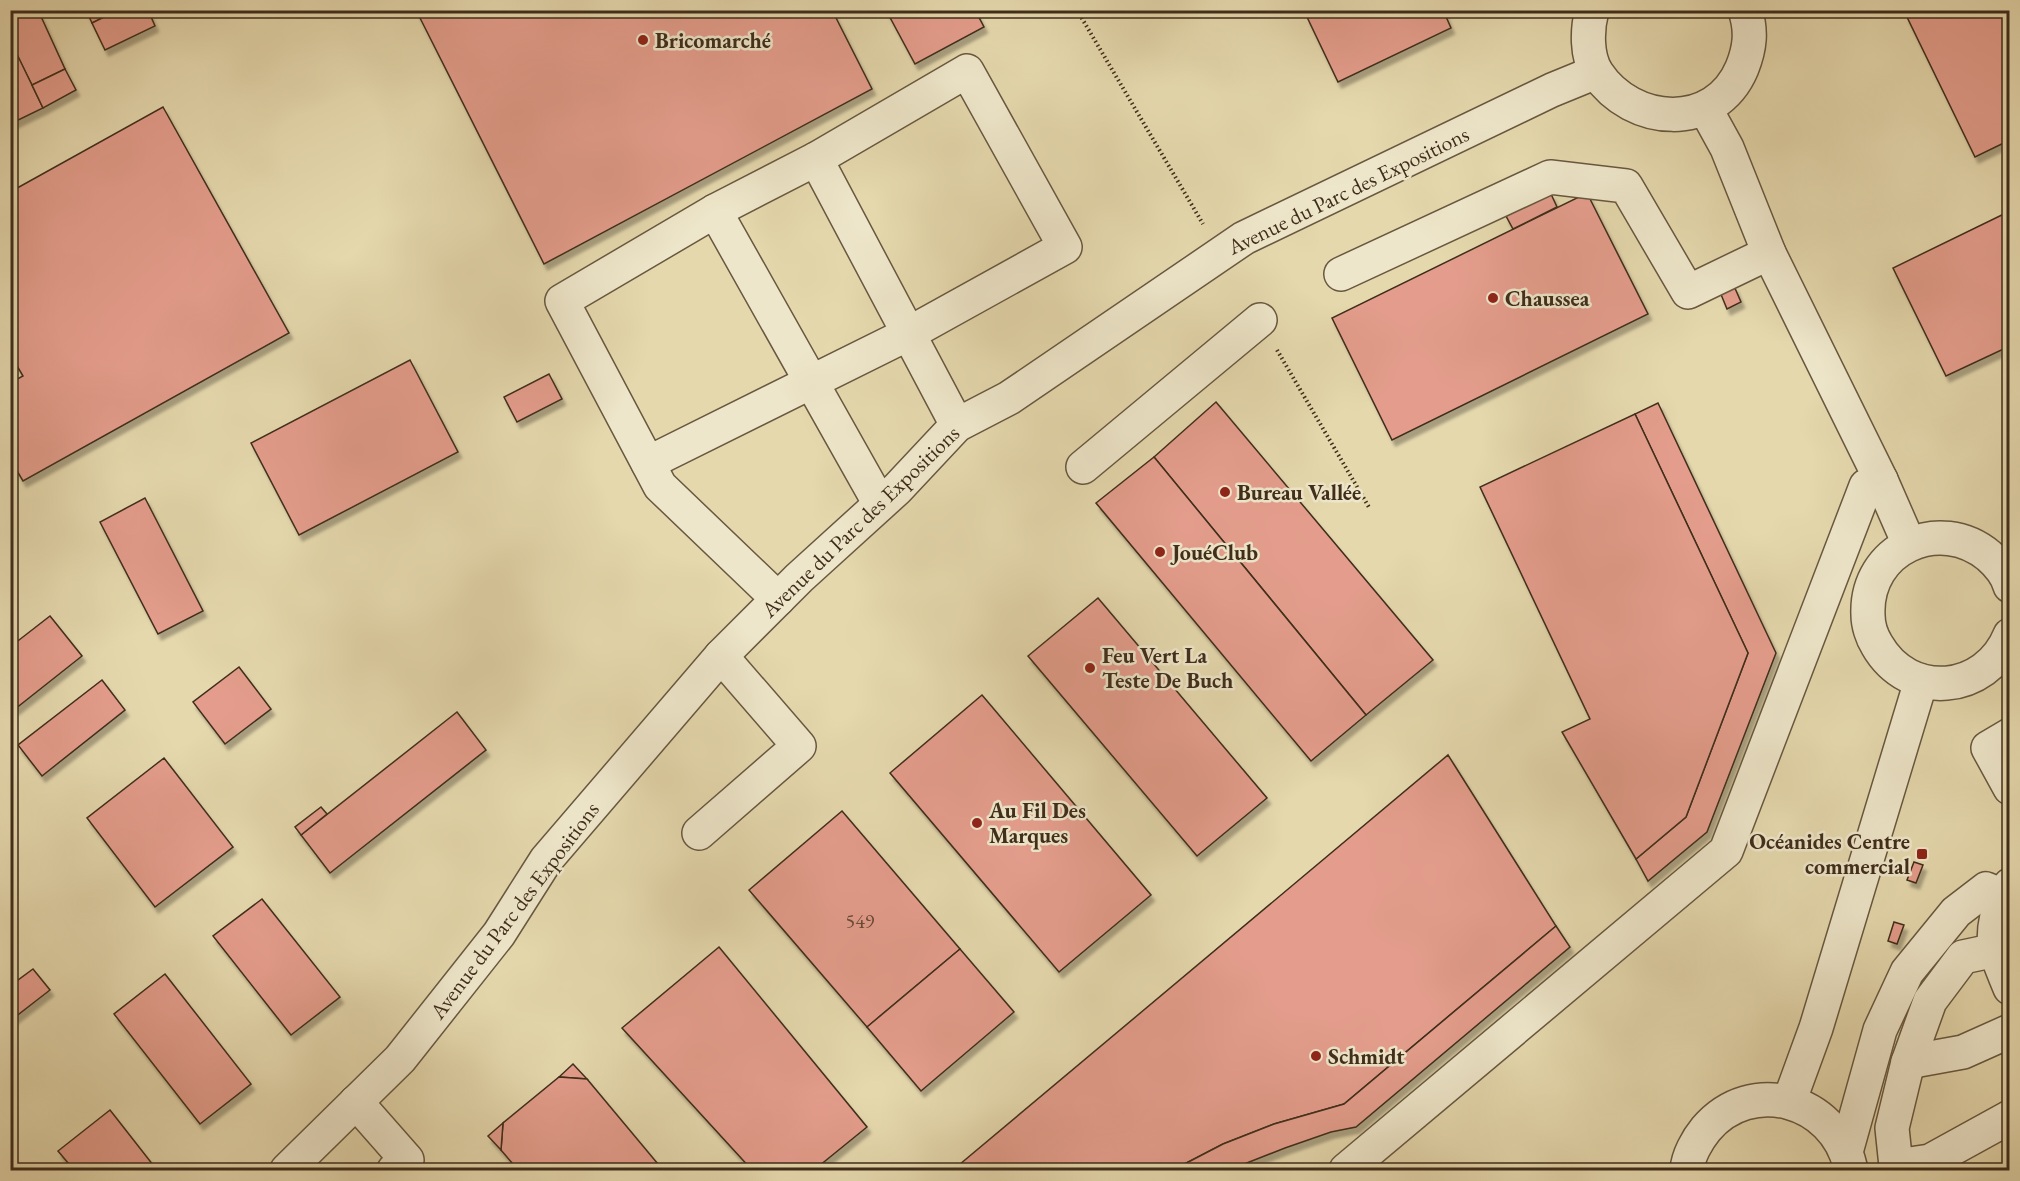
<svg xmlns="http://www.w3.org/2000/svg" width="2020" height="1181" font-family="'EB Garamond',serif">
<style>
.building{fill:#e49d8c;stroke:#3f2d1b;stroke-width:1.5;filter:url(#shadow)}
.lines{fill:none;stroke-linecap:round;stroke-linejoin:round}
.minor-casing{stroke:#685840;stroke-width:36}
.path{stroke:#3f2d1b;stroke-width:4;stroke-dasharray:1.5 3;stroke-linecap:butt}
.minor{stroke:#eee6ca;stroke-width:33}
.poi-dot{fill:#8f2418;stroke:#eee6ca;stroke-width:2}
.labels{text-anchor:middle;stroke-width:5;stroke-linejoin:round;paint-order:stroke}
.number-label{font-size:20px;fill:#684937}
.poi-label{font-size:22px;font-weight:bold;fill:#3f2d1b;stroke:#eee6ca;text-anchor:start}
.street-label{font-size:22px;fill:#3f2d1b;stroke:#eee6ca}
</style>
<defs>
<filter id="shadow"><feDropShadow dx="3.5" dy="6" stdDeviation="1.5" flood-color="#0004"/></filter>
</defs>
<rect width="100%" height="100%" fill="#e5d8ad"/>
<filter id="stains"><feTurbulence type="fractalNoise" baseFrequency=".00333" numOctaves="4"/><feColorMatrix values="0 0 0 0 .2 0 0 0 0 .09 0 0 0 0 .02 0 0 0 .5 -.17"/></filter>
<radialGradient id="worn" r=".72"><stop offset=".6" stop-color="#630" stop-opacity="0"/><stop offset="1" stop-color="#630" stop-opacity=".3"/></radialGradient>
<g class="building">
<path d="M10,10h28l27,59 -33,16 -22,-44z"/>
<path d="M86,10h32l-26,13z"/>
<path d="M118,10h30l7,16 -50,24 -13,-27z"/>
<path d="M419,10h413l40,79 -328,175 -127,-252z"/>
<path d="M886,10h89l9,17 -69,37z"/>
<path d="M1320,10h123l8,18 -113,54 -31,-65z"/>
<path d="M1916,10h94v130l-35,17 -69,-142z"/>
<path d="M14,48l29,60 -33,16v-74z"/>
<path d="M65,69l11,21 -33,18 -11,-23z"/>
<path d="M163,107l126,226 -266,148 -13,-22v-76l13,-7 -13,-22v-162z"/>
<path d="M1587,193l61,121 -256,126 -60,-122z"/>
<path d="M1551,194l6,13 -44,22 -7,-13z"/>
<path d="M2010,211v135l-64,30 -53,-108z"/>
<path d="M1734,286l7,16 -14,7 -7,-17z"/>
<path d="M410,360l48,92 -159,83 -48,-92z"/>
<path d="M549,374l13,25 -45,23 -13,-25z"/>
<path d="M1216,402l217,258 -67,55 -212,-258z"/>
<path d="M1658,403l118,250 -69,179 -59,49 -12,-22 50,-42 62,-164 -113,-239z"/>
<path d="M1635,414l113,239 -62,164 -50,42 -74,-127 28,-13 -110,-232z"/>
<path d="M1154,457l212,258 -55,46 -215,-258z"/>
<path d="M145,498l58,113 -45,23 -58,-112z"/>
<path d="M1098,598l169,200 -70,58 -169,-200z"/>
<path d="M50,616l32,40 -67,53 -5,-5v-57z"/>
<path d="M239,667l32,42 -46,35 -32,-42z"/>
<path d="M102,680l23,30 -83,66 -24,-31z"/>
<path d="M982,695l169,200 -92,77 -169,-199z"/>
<path d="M457,712l29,38 -156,123 -29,-38z"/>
<path d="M1448,755l108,171 -212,178 -70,20 -51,20 -50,26h-220z"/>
<path d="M164,758l69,89 -78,60 -68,-89z"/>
<path d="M321,807l6,7 -26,21 -6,-8z"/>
<path d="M842,811l118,138 -93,78 -118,-137z"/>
<path d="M1914,862l9,3 -7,18 -9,-3z"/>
<path d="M262,899l78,98 -49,38 -78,-99z"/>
<path d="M1894,922l10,3 -7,19 -9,-3z"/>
<path d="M1556,926l14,21 -214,180 -25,5 -46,16 -56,22h-56l50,-26 51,-20 70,-20z"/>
<path d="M719,947l148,180 -53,43h-62l-130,-142z"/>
<path d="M960,949l54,63 -93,79 -54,-64z"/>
<path d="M33,969l17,21 -40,31v-35z"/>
<path d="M165,974l86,110 -51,40 -86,-110z"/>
<path d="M573,1064l14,15 -28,-2z"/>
<path d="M559,1077l28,2 76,91h-145l-17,-20 2,-27z"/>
<path d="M110,1110l47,60h-45l-2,-2 -3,2h-33l-16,-19z"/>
<path d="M503,1123l-2,27 -13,-14z"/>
</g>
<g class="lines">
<g class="minor-casing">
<g id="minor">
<path d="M1592,10c-5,19 -6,46 5,63 35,53 118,59 145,-5 8,-20 10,-37 3,-58"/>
<path d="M1705,108l22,40 42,105 112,227 28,64"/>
<path d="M715,211l-153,90 98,185 118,113"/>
<path d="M1341,274l209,-97 76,9 62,106 81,-39"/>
<path d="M648,463l260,-129 157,-87 -98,-176 -151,88"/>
<path d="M1083,467l177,-147"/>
<path d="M880,504l-165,-293 101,-52 141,266"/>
<path d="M2010,586c-3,-11 -12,-22 -21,-30 -49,-41 -124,-8 -121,59 0,10 4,22 9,30 32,56 109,49 133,-10"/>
<path d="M2010,735l-22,13 22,40"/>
<path d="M699,833l100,-87 -78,-90"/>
<path d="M2010,885c-12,18 -19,46 -14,67 4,12 9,24 14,36"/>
<path d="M1996,950l-33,7 -33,44 -22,61 -16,66 4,38 34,-5 80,-44"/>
<path d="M1908,1062l55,-10 47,-21"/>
<path d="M356,1102l51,58 -13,10"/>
<path d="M1789,1102l27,-74 105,-347"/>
<path d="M1846,1152l34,-122 27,-58 49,-60 30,-23 17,7"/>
<path d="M287,1170l113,-111 99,-125 47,-74 175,-204 78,-78 98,-89 60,-64 52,-27 235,-160 308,-148 44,-18"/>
<path d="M1346,1170l380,-319 140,-365 15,-6"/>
<path d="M1687,1170c1,-14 10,-30 19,-41 45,-53 128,-30 144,37"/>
</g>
</g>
<g class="path">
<path d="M1077,10l126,214"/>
<path d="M1277,350l93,159"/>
</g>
<use href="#minor" class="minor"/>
</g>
<g class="poi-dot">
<circle cx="643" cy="40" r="6"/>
<circle cx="1493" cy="298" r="6"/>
<circle cx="1225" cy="492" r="6"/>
<circle cx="1160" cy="552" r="6"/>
<circle cx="1090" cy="668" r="6"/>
<circle cx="977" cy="823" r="6"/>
<rect x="1916" y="848" width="12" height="12" rx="3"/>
<circle cx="1316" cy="1056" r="6"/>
</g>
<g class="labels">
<g class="number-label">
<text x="860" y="928">549</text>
</g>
<g class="poi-label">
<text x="655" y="48">Bricomarché</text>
<text x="1505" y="306">Chaussea</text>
<text x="1237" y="500">Bureau Vallée</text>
<text x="1172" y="560">JouéClub</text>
<text x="1102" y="663">Feu Vert La<tspan x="1102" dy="25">Teste De Buch</tspan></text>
<text x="989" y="818">Au Fil Des<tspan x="989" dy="25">Marques</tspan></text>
<text x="1910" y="849" text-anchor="end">Océanides Centre<tspan x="1910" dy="25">commercial</tspan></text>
<text x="1328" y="1064">Schmidt</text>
</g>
<g class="street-label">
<text transform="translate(1348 190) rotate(-26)" y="8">Avenue du Parc des Expositions</text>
<text transform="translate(860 521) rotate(-44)" y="8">Avenue du Parc des Expositions</text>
<text transform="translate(514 910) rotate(-53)" y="8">Avenue du Parc des Expositions</text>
</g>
</g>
<rect width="2020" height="1181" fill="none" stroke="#e5d8ad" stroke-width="36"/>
<rect x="12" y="12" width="1996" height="1157" fill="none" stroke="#3f2d1b" stroke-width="3"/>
<rect x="18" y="18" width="1984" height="1145" fill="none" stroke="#3f2d1b" stroke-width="1.5"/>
<rect width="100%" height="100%" filter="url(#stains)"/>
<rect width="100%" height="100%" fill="url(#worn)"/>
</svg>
